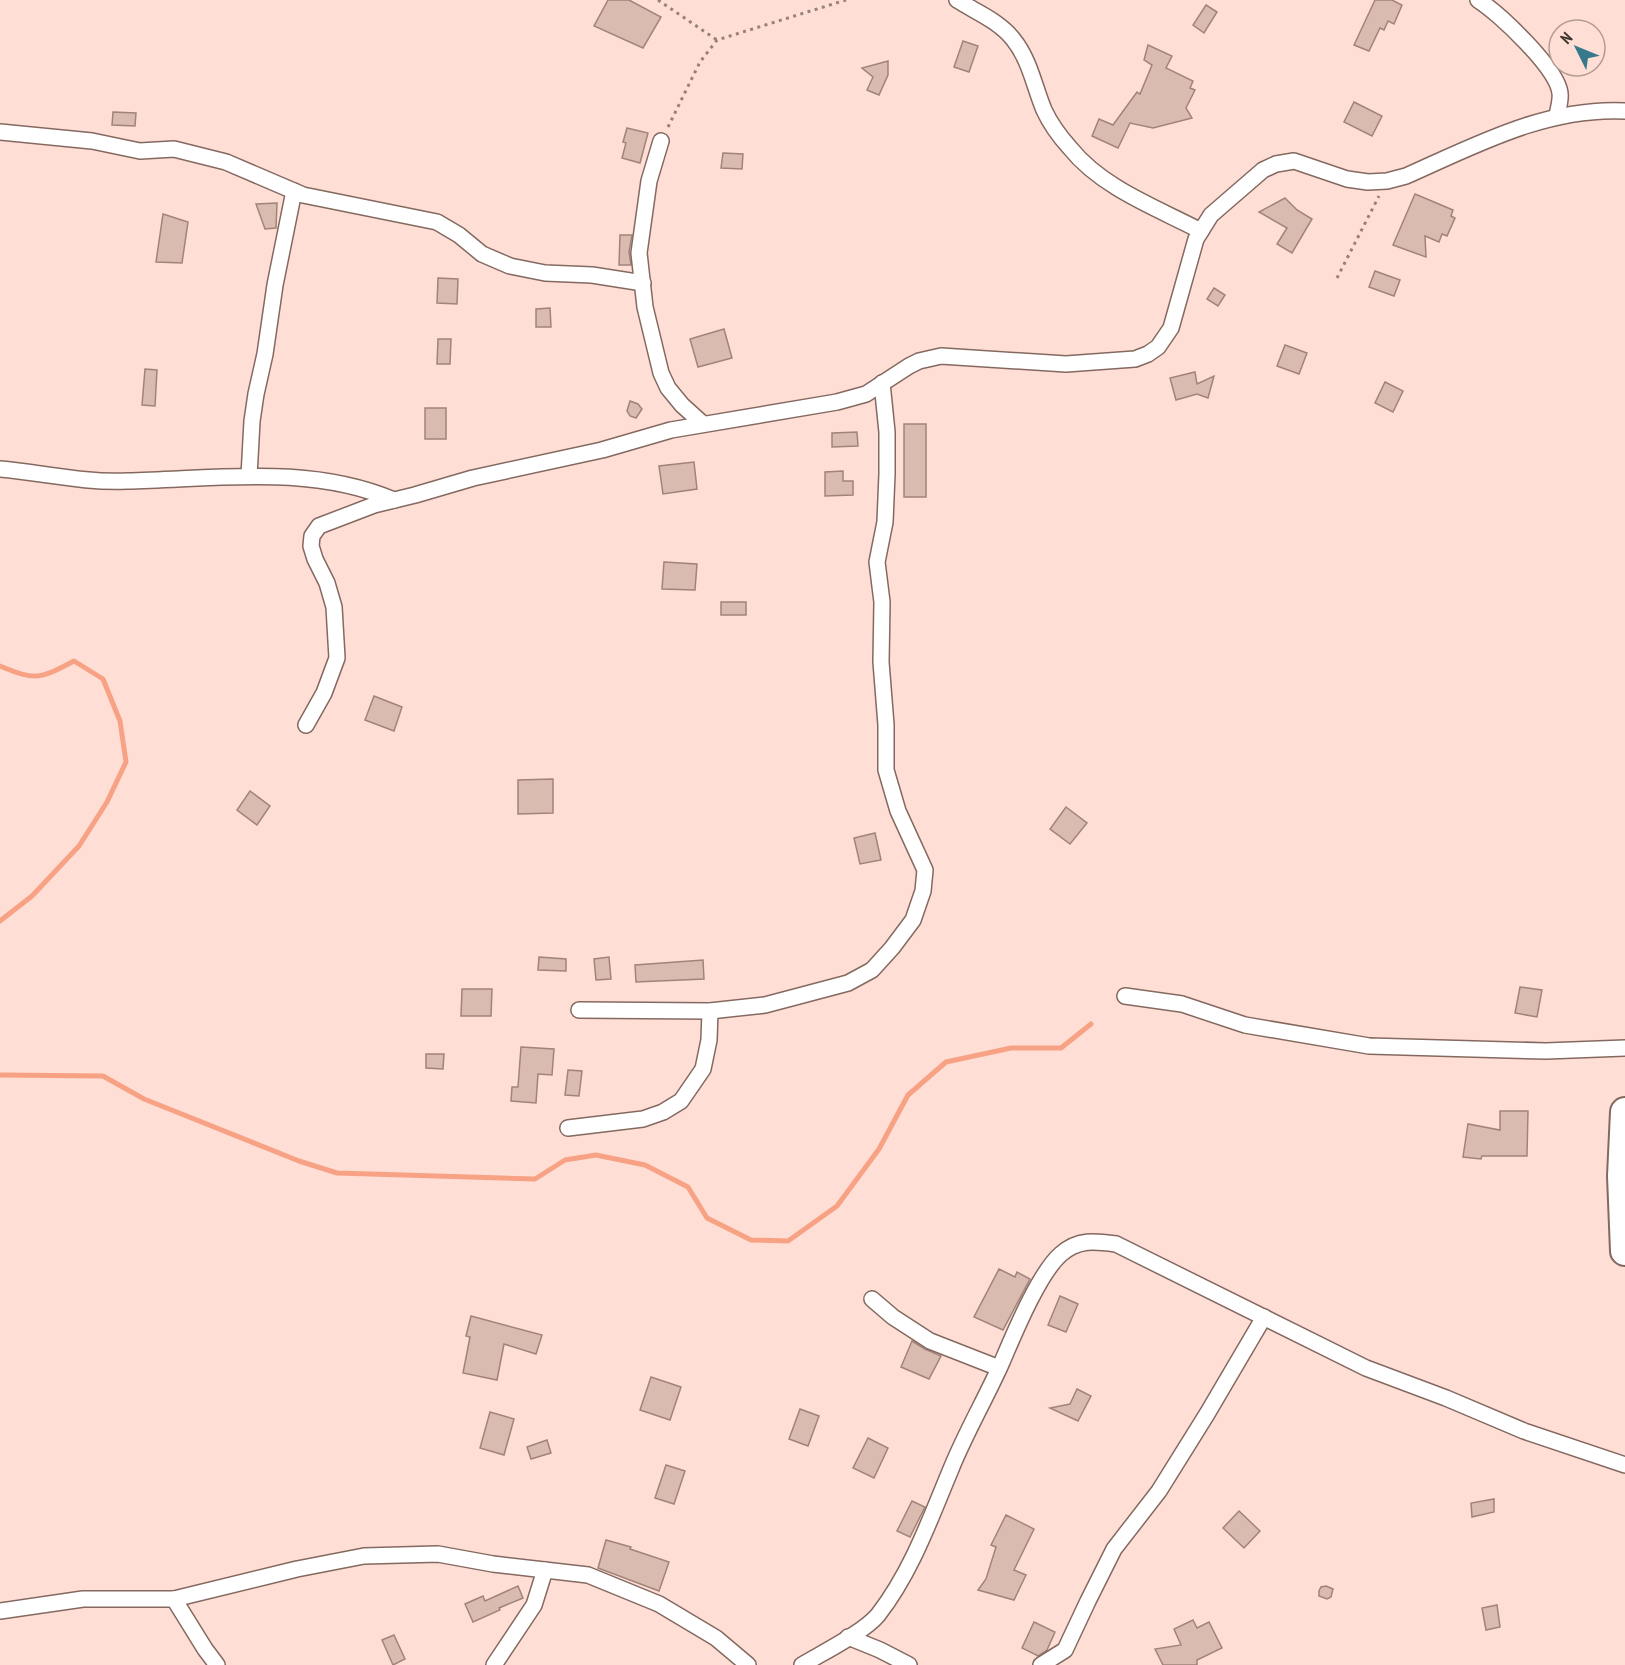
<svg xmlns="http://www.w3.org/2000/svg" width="1625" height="1665" font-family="'PT Sans Narrow',sans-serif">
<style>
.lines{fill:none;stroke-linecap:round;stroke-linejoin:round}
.stream{stroke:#f8a285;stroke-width:5}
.building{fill:#d9bbb0;stroke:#a0847a;stroke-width:1.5}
.street-casing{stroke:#846960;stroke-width:18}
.highway-casing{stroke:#846960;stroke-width:32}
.path{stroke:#97827b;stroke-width:3;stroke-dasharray:3 4.5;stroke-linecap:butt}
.street{stroke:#fff;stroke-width:15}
.highway{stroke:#fff;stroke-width:28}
</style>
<rect width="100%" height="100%" fill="#ffdfd5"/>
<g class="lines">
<g class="stream">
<path d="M0,666c36,15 40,13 74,-5l29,18 17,42 6,41 -19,40 -28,44 -47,50 -32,25"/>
<path d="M0,1075l103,1 41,23 155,62 38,12 198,6 30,-19 31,-5 49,10 43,22 19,31 44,22 37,1 49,-35 42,-57 29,-54 38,-33 65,-14h50l30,-24"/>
</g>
</g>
<g class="building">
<path d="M608,0h21l32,17 -18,31 -49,-22z"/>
<path d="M1375,0h17l10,5 -8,19 -6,-3 -4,9 -4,-2 -11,23 -15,-6z"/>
<path d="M1206,5l11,7 -13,21 -11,-8z"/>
<path d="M963,41l15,5 -9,26 -15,-5z"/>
<path d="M1148,45l24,11 -6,12 27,13 -3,7 5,2 -9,18 6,10 -39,10 -23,-5 -12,25 -26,-12 7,-17 14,6 24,-33 3,2 12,-29 -8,-5z"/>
<path d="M888,61v14l-9,20 -12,-5 6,-13 -11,-9z"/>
<path d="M1354,102l28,14 -10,20 -28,-14z"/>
<path d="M113,112l23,1 -1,13 -23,-1z"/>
<path d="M627,128l21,5 -8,30 -18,-5 4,-15 -3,-1z"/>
<path d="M723,153l20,1 -1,15 -21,-1z"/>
<path d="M1415,194l38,16 -2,6 4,2 -8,18 -5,-2 -3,8 -14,-6 1,21 -33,-12z"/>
<path d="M1285,198l12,12 15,9 -20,34 -15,-9 10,-16 -28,-16z"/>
<path d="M277,203l-1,25 -11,1 -9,-25z"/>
<path d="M163,214l25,8 -6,41 -26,-1z"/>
<path d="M620,235h12l-3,17 2,13h-12z"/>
<path d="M1375,271l25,9 -6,16 -25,-9z"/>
<path d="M438,278l20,1 -1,25 -20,-1z"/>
<path d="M1214,288l11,7 -7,11 -11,-7z"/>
<path d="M550,308l1,19h-15v-18z"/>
<path d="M724,329l8,29 -34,9 -8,-28z"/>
<path d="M438,339h13l-1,25h-13z"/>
<path d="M1285,345l22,8 -8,21 -22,-8z"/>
<path d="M145,369l12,1 -2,36 -13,-1z"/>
<path d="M1195,372l2,12 17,-8 -6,22 -11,-4 -21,6 -6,-22z"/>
<path d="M1385,382l18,9 -10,21 -18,-9z"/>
<path d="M630,401l8,3 4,5 -6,9 -6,-2 -3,-5z"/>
<rect x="425" y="408" width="21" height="31"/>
<rect x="904" y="424" width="22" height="73"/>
<path d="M857,432l1,14 -26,1v-14z"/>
<path d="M694,462l3,27 -34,5 -4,-28z"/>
<path d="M843,471v10h10v14l-28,1v-24z"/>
<path d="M664,562l33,2 -2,26 -33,-1z"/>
<rect x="721" y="602" width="25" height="13"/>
<path d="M374,696l28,11 -8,24 -29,-11z"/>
<path d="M553,779v34l-35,1v-34z"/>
<path d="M250,791l20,15 -13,19 -20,-15z"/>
<path d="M1066,807l21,16 -17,21 -20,-15z"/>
<path d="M875,833l6,27 -21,4 -6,-26z"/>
<path d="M539,957l27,2v12l-28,-1z"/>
<path d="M609,957l2,22 -15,1 -2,-21z"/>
<path d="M703,960l1,19 -68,3 -1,-17z"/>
<path d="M1520,987l22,3 -5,27 -22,-4z"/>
<path d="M462,989h30l-1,27h-30z"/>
<path d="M521,1047l33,2 -2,26 -14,-1 -2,29 -25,-2 1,-14h6z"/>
<path d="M426,1054h18l-1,15 -17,-1z"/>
<path d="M568,1070l14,1 -3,25 -14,-1z"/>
<path d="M1500,1111h28l-1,45h-45l-1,3 -18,-2 5,-33 32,6z"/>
<path d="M999,1269l16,8 2,-5 13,7 -27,51 -29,-13z"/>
<path d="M1060,1296l18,8 -12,28 -18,-7z"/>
<path d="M471,1316l71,19 -6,19 -32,-10 -7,36 -34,-7 7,-36 -4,-1z"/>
<path d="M912,1341l13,8 16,7 -12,23 -28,-12z"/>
<path d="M651,1377l30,10 -11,33 -30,-10z"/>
<path d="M1077,1389l14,7 -13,25 -28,-13 20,-4z"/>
<path d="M800,1409l19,7 -11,30 -19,-7z"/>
<path d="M490,1412l24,7 -10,36 -24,-7z"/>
<path d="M868,1438l20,10 -14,30 -21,-10z"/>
<path d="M547,1440l4,13 -20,6 -4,-12z"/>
<path d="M666,1465l19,6 -11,33 -19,-6z"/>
<path d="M1494,1499v13l-22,5 -1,-14z"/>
<path d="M912,1501l13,6 -15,30 -13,-6z"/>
<path d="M1239,1511l21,20 -16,17 -21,-20z"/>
<path d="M1006,1515l28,14 -20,41 12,5 -12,25 -36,-10 8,-11 10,-32 -5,-2z"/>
<path d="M606,1540l25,7 -1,2 39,13 -10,29 -61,-23z"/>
<path d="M518,1586l5,12 -24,10 1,2 -27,12 -8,-18 18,-8 2,5z"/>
<path d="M1326,1586l7,3 -2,8 -4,2 -8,-3v-5l2,-4z"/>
<path d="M1497,1605l3,22 -14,3 -4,-22z"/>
<path d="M1193,1620l4,8 12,-6 13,26 -25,12v5h-34l-8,-16 26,-4 -7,-16z"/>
<path d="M1034,1622l21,10 -8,18 -9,6 -16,-8z"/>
<path d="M394,1635l11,24 -12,6 -11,-25z"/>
</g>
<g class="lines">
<g class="street-casing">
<g id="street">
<path d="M957,0c19,12 42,21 56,39 17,21 21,47 31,71 6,13 17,28 26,38 32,40 87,60 131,83"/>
<path d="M1478,0c21,13 79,68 82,93 1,7 -2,16 -3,23"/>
<path d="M0,132l92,9 48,10 34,-2 52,13 77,33 134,27 22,13 23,19 28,12 35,7 47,2 51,8"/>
<path d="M661,141l-12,40 -10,72 6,54 16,66 7,15 14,17 21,19"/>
<path d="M0,469c43,4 85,14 127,12 90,-2 182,-17 267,19"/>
<path d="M249,476l3,-55 4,-27 9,-40 10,-69 19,-94"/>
<path d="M306,725l18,-32 13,-35 -3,-51 -7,-24 -12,-24 -4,-13 1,-10 7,-10 55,-21 41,-10 58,-17 129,-28 69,-20 166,-28 29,-8 43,-28 10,-5 22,-5 125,8 69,-5 13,-5 10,-7 13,-19 25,-89 15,-24 52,-45 13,-6 18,-3 53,18 21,3 19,-1 19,-5c70,-31 140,-69 219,-65"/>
<path d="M1125,996l57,8 63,21 124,21 177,5 79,-3"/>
<path d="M579,1010l131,1 55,-6 83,-22 24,-13 20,-22 21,-28 10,-29 2,-21 -27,-59 -12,-41v-45l-5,-63 1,-60 -5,-40 8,-40 2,-48v-42l-5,-49"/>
<path d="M568,1128l75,-9 20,-7 18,-11 22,-32 6,-29 1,-29"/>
<path d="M872,1299l21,18 37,24 69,27"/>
<path d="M174,1599l31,50 12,16"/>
<path d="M0,1611l83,-12h91l123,-30 67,-13 74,-2 55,10 95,11 71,29 57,34 32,27"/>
<path d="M848,1637l32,13 29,15"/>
<path d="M494,1665l40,-60 11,-35"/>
<path d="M802,1665c20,-12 62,-33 76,-50 34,-44 52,-96 73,-146 15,-37 35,-71 51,-107 12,-28 37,-89 59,-108 17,-15 34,-13 55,-10l250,124 80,30 78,33 101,34"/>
<path d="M1041,1665l24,-15 23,-49 26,-52 45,-58 48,-77 57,-97"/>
</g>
</g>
<g class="highway-casing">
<path id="highway" d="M1625,1112l-3,64 3,75"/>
</g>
<g class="path">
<path d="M658,0l59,40"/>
<path d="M668,127l32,-65 17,-22 129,-40"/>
<path d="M1337,278l42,-82"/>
</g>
<use href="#street" class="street"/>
<use href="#highway" class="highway"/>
</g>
<g transform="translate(1577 48) rotate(313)"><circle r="28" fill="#ffdfd5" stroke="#b39b93" stroke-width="1.5"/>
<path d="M0-4.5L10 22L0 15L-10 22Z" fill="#37788a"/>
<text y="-9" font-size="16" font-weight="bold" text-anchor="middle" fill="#403430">N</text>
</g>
</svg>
